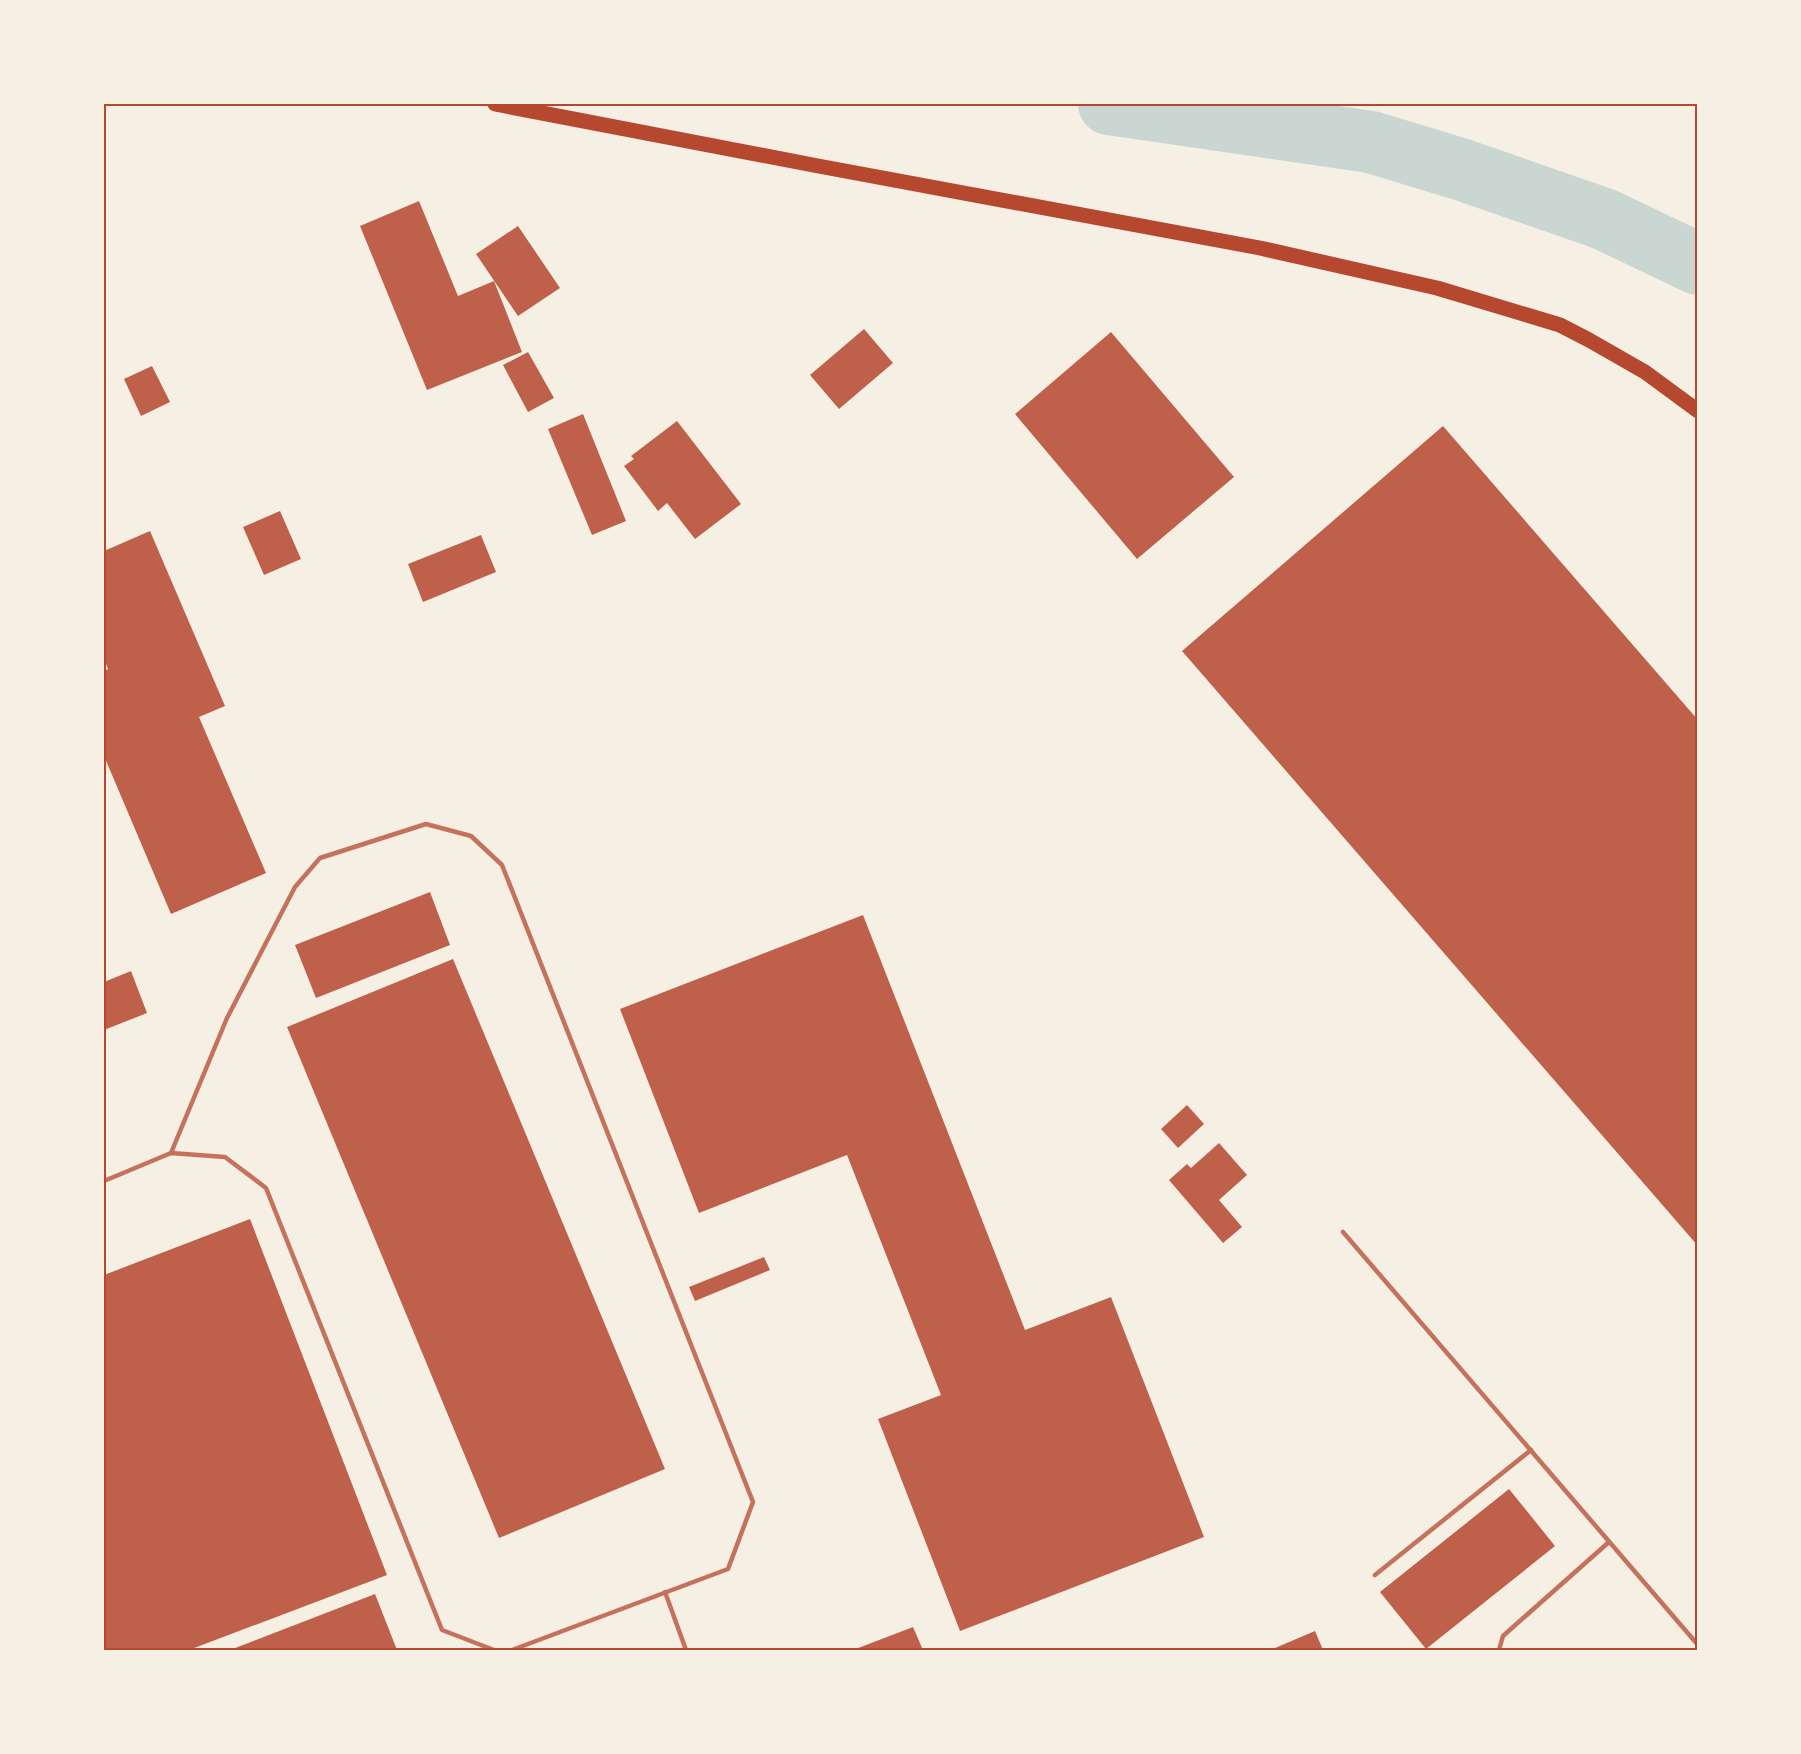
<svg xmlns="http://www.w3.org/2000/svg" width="1801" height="1754" font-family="Mulish,sans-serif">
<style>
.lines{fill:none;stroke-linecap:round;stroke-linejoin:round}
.river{stroke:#c9d6d2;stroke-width:62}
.building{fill:#bf614a}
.service{stroke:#c5725c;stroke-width:4.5}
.primary{stroke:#b5482f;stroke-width:15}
.neatline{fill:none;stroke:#b5482f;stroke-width:2}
</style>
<rect width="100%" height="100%" fill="#f6efe4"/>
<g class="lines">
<path class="river" d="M1109,104l262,38 92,28 141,49 94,45"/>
</g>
<g class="building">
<path d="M419,201l39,95 36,-15 28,71 -95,38 -67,-164z"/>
<path d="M518,226l42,62 -42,28 -42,-62z"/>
<path d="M864,329l29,34 -54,46 -29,-34z"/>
<path d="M1111,332l123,145 -97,82 -122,-145z"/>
<path d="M528,352l26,46 -26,14 -25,-47z"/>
<path d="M152,366l18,36 -29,14 -17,-37z"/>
<path d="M583,414l43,107 -34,14 -44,-106z"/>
<path d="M677,421l64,83 -46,35 -28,-36 -9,8 -34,-45 10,-7 -3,-3z"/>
<path d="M1443,426l255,294v526l-516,-595z"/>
<path d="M280,511l21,48 -37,16 -21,-48z"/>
<path d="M150,531l75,175 -26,11 67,156 -95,41 -67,-158v-85l4,-2 -4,-10v-108z"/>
<path d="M481,535l15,37 -73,30 -15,-38z"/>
<path d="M430,892l20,53 -134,53 -21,-53z"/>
<path d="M863,915l162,415 86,-33 93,240 -244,94 -82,-212 63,-24 -94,-240 -148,58 -79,-204z"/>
<path d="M453,959l212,510 -166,69 -212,-511z"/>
<path d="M131,971l16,42 -43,17v-48z"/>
<path d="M1187,1105l17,19 -26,24 -17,-19z"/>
<path d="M1219,1143l28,32 -28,25 23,27 -19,16 -54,-63 18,-16 4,4z"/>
<path d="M250,1219l137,356 -198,75h-85v-375z"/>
<path d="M764,1257l6,13 -75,31 -6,-14z"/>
<path d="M1509,1489l46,57 -129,103 -46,-57z"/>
<path d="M375,1594l22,56h-167z"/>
<path d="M913,1627l10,23h-70z"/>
<path d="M1315,1631l8,19h-47l-1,-2z"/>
</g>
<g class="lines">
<g class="service">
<path d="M171,1153l56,-135 68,-131 25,-29 106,-34 45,12 31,29 251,637 -25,67 -216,81"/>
<path d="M104,1181l67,-28 54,4 41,31 176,442 52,20"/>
<path d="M1343,1232l355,413"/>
<path d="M1375,1575l156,-125"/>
<path d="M665,1592l21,58"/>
<path d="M1499,1650l4,-14 106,-94"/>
</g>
<path class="primary" d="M495,104l318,61 447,83 177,40 123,37 29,15 56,32 53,39"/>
</g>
<rect width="1801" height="1754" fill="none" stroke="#f6efe4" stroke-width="210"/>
<rect x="105" y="105" width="1591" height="1544" class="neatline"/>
</svg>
